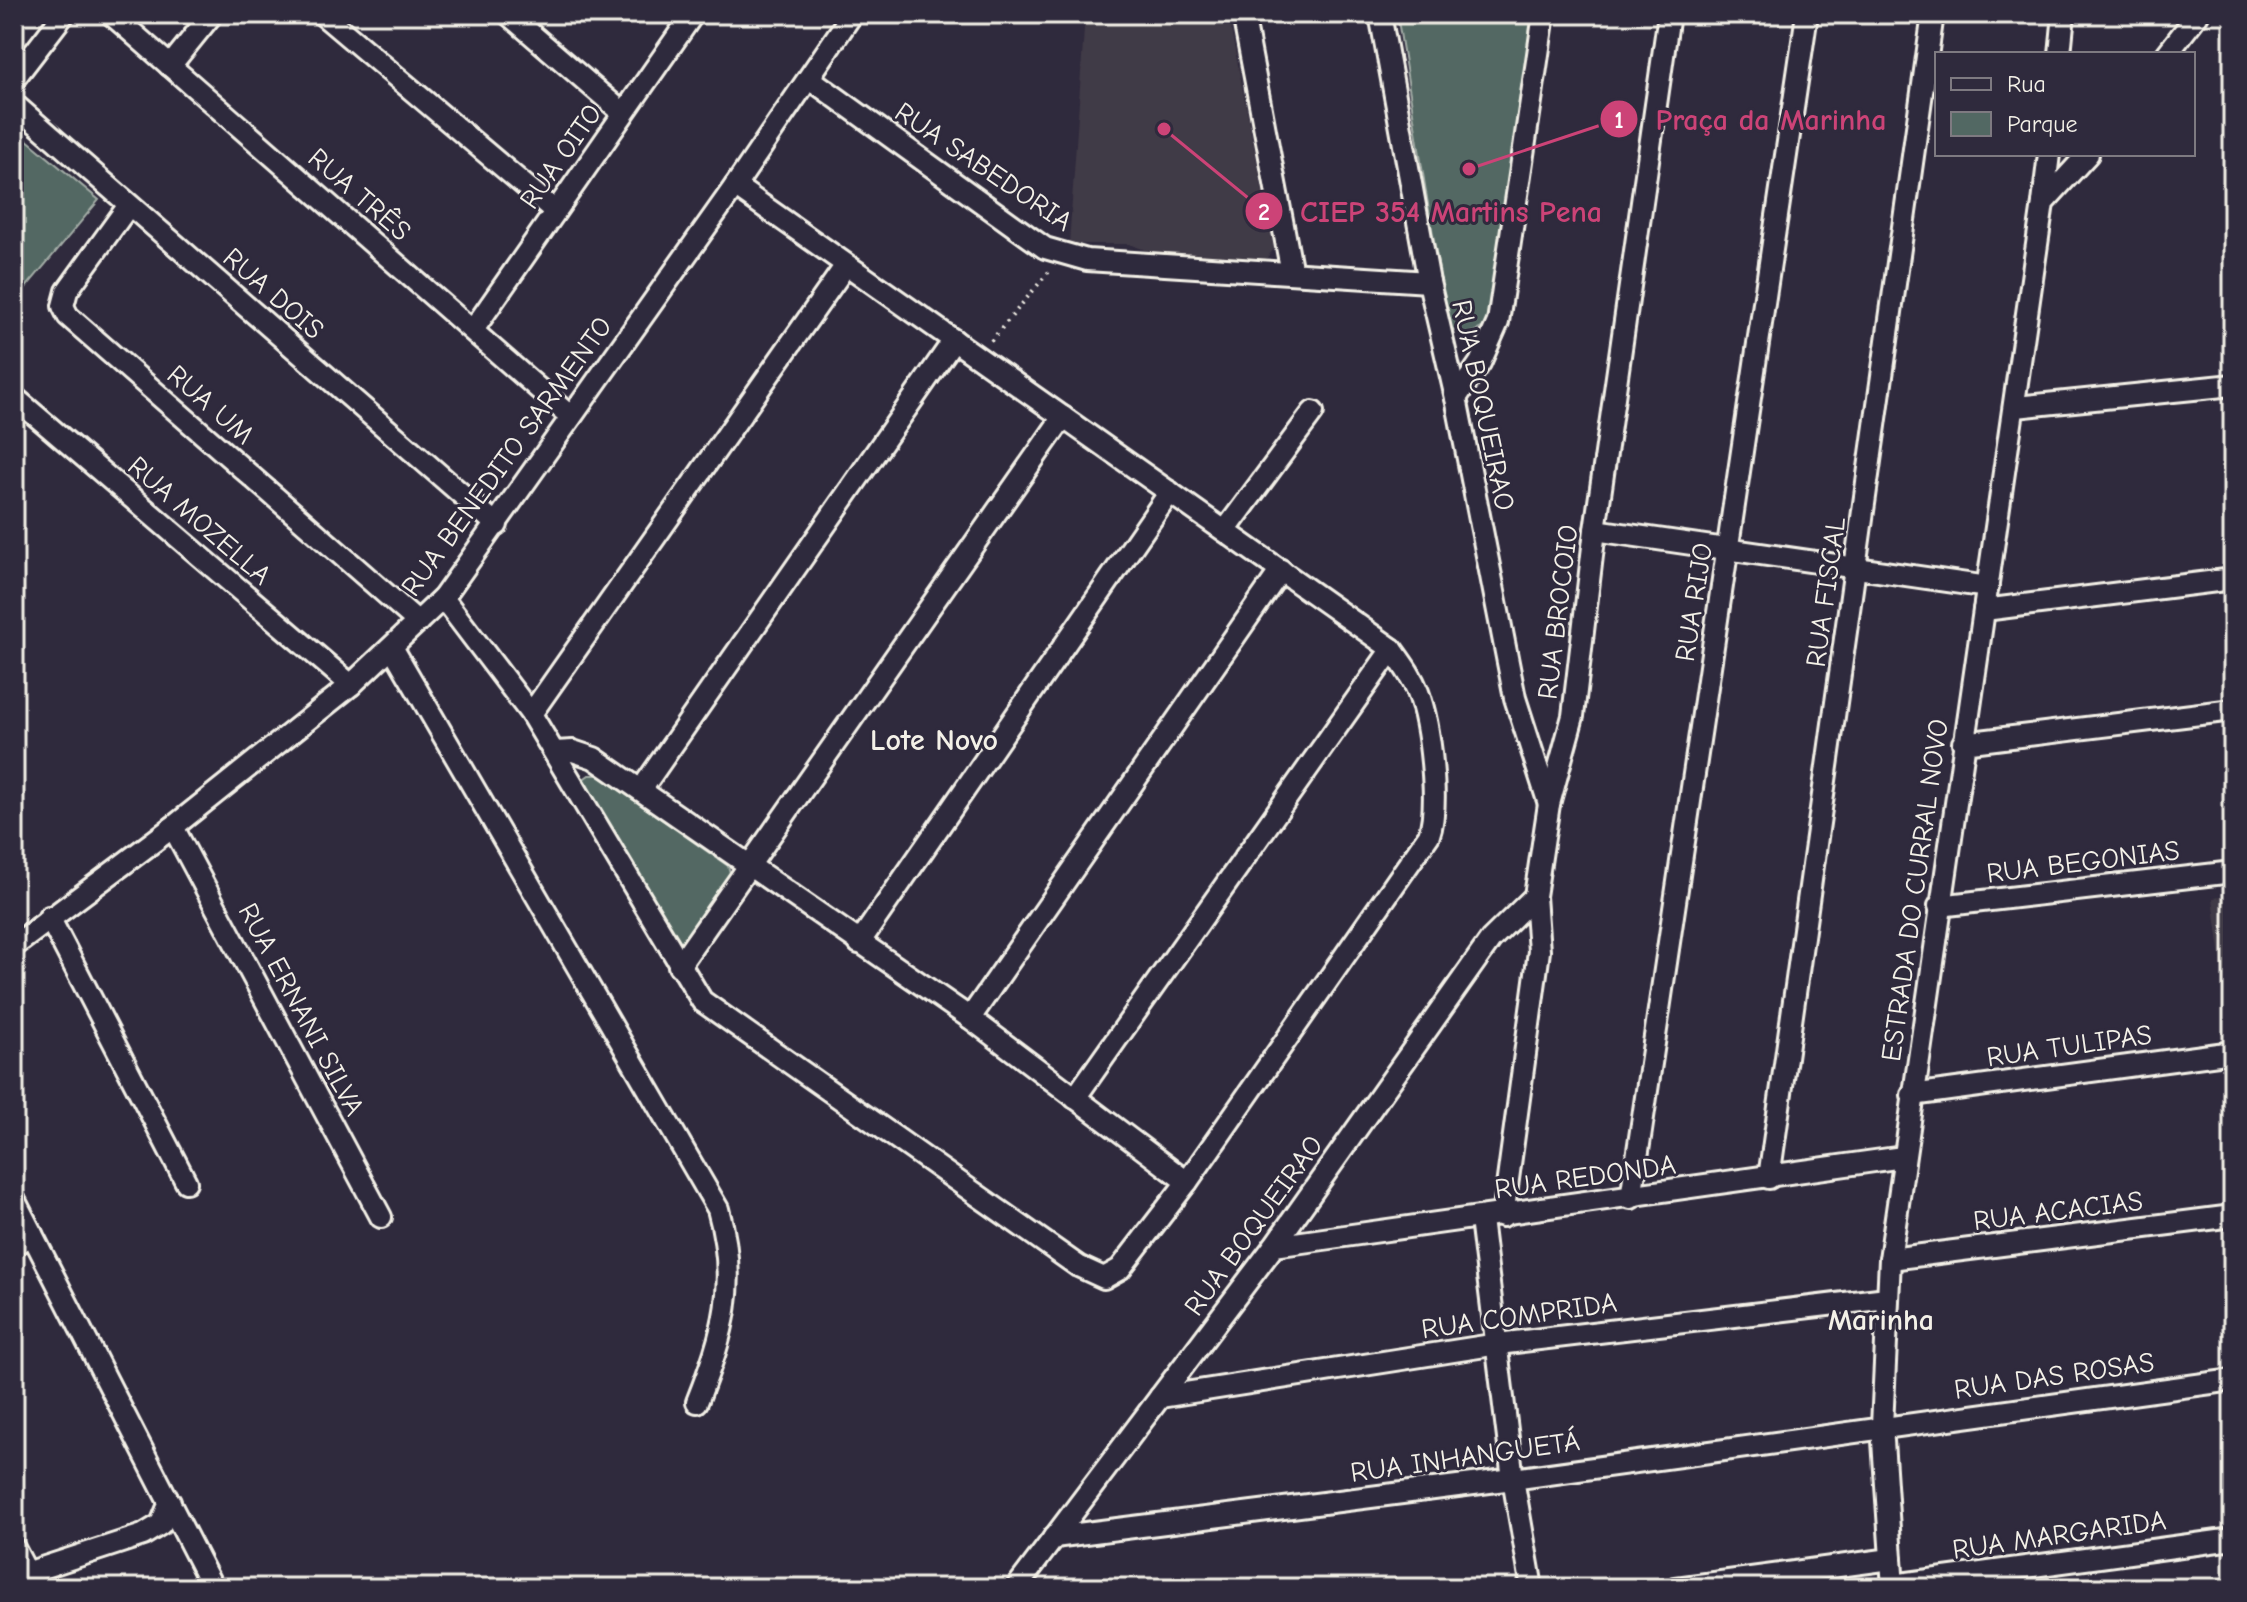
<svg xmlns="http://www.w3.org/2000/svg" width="2247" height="1602" font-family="'Comic Neue',sans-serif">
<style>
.built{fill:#413a46}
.green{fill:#526863;stroke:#a3aca6;stroke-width:2}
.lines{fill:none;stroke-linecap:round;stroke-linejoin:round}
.minor-casing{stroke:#f4f1e8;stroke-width:26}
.path{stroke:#f4f1e8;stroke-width:4;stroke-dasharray:2 6;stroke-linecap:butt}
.minor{stroke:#2f2a3d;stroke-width:20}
.labels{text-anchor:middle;stroke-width:6;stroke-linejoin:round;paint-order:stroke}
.street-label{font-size:28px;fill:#f4f1e8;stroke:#2f2a3d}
.neighbourhood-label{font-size:30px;font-weight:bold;fill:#f4f1e8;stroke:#2f2a3d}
.leader{fill:none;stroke:#cc4377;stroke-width:3}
.callout-dot{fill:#cc4377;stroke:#2f2a3d;stroke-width:3}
.mark-label{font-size:24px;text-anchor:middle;font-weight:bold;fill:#fff}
.callout-label{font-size:30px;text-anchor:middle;font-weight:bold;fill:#cc4377;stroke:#2f2a3d;stroke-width:6;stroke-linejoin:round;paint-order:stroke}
</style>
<rect width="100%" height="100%" fill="#2f2a3d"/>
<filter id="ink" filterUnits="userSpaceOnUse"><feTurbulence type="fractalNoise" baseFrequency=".0125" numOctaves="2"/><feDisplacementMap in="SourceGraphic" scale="16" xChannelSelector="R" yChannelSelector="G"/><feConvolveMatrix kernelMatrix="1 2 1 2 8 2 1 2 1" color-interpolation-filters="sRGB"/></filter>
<g filter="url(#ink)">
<g class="built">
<path d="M1228,14l46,235 -9,11 -112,-7 -24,-9h-60l16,-229z"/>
<path d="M2233,896v141h-2l-18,-139z"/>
</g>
<g class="green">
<path d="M1397,14h146l-55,311 -22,11 -18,-9z"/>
<path d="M14,129l85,71 -85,102z"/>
<path d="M589,775h9l130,91 3,10 -44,65 -11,3 -94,-164z"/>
</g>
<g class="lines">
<g class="minor-casing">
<g id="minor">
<path d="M111,14l460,403"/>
<path d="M322,14l233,197"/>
<path d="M508,14l115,99"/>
<path d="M1243,14l49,259"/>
<path d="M1380,14l49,268 27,116 59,300 34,106"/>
<path d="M2060,54l4,-40"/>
<path d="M2167,54l31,-40"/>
<path d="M170,66l42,-52"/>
<path d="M809,78l219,158 17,12 42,12 342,22"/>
<path d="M14,79l50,-65"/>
<path d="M14,104l483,421"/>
<path d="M2043,203l6,-49"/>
<path d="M129,205l-62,86 -4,15 5,10 350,306"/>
<path d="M473,330l220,-316"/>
<path d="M14,397l337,288"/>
<path d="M1456,398l24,-35 18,-41 46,-308"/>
<path d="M2016,407l217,-22"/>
<path d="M1595,530l393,57"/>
<path d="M1225,531l88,-119"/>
<path d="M443,598l88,116 171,287 376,265 26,12 16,-9 67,-87 242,-347c11,-31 1,-111 -11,-143 -6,-16 -16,-29 -26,-43l-657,-463"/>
<path d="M1984,610l249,-31"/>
<path d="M392,647l326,562c21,74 6,124 -21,193"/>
<path d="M531,714l315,-449"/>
<path d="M1963,743l270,-33"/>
<path d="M555,752l18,-1 21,7 376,260 217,164"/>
<path d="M641,790l313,-450"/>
<path d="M173,827l208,390"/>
<path d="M1939,906l294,-34"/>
<path d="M49,917l137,265"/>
<path d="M859,943l311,-451"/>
<path d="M14,946l159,-119 178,-142 92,-87 292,-412 117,-172"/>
<path d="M679,966l384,-549"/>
<path d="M970,1018l311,-448"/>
<path d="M1912,1095l321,-43"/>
<path d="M1075,1098l317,-449"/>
<path d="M1769,1178l164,-1164"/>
<path d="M1631,1198l176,-1184"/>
<path d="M14,1199l199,389"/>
<path d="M1503,1216l36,-265 -4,-55 14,-92 24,-88 22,-186 74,-516"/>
<path d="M1481,1219l32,260 19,109"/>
<path d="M14,1245l18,-11"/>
<path d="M1274,1246l629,-89"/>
<path d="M1890,1259l343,-43"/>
<path d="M1160,1397l338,-53 389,-46"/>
<path d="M1054,1537l459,-58 720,-99"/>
<path d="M14,1548l21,40"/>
<path d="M14,1577l129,-42 18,-11 9,-22"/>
<path d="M1893,1585l340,-46"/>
<path d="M1016,1588l258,-342 217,-307 44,-43"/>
<path d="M1676,1588l215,-29"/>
<path d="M1893,1588l-11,-162 8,-167 153,-1056 45,-49"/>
</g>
</g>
<path class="path" d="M991,341l61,-73"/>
<use href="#minor" class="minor"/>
</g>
</g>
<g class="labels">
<g class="street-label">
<text transform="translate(560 156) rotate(-55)" y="10">RUA OITO</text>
<text transform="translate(984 166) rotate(34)" y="10">RUA SABEDORIA</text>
<text transform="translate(360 194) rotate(41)" y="10">RUA TRÊS</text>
<text transform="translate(274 293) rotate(41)" y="10">RUA DOIS</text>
<text transform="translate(211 404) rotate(41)" y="10">RUA UM</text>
<text transform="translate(1484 405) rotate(78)" y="10">RUA BOQUEIRAO</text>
<text transform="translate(506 456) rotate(-54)" y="10">RUA BENEDITO SARMENTO</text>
<text transform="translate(200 520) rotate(41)" y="10">RUA MOZELLA</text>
<text transform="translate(1825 592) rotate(-82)" y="10">RUA FISCAL</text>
<text transform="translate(1693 602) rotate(-81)" y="10">RUA RIJO</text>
<text transform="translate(1557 612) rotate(-83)" y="10">RUA BROCOIO</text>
<text transform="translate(2083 861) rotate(-7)" y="10">RUA BEGONIAS</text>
<text transform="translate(1914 890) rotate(-82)" y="10">ESTRADA DO CURRAL NOVO</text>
<text transform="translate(302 1009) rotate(62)" y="10">RUA ERNANI SILVA</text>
<text transform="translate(2069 1045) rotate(-8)" y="10">RUA TULIPAS</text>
<text transform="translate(1585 1176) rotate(-8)" y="10">RUA REDONDA</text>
<text transform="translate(2058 1210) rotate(-7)" y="10">RUA ACACIAS</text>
<text transform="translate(1253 1225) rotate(-54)" y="10">RUA BOQUEIRAO</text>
<text transform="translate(1519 1315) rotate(-8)" y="10">RUA COMPRIDA</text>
<text transform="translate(2054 1375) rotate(-8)" y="10">RUA DAS ROSAS</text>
<text transform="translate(1465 1456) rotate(-8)" y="10">RUA INHANGUETÁ</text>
<text transform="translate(2059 1534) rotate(-8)" y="10">RUA MARGARIDA</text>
</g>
<g class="neighbourhood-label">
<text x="934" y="750">Lote Novo</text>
<text x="1881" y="1330">Marinha</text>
</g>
</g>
<path class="leader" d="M1469 169L1619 119M1164 129L1264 211"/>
<g class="callout-dot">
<circle cx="1469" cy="169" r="8"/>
<circle cx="1164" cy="129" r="8"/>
<circle cx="1619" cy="119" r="20"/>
<circle cx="1264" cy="211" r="20"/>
</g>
<g class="mark-label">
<text x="1619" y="128">1</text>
<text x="1264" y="220">2</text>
</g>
<g class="callout-label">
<text x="1771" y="130">Praça da Marinha</text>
<text x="1451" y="222">CIEP 354 Martins Pena</text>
</g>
<rect width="2247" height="1602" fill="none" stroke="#2f2a3d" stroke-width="48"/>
<rect x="24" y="24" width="2199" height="1554" fill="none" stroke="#f4f1e8" stroke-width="3" filter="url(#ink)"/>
<rect x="1935" y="52" width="260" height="104" fill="#2f2a3d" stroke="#7e7a81" stroke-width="2"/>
<rect x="1951" y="78" width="40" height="12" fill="#2f2a3d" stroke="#7e7a81" stroke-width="2"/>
<text x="2007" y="92" font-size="24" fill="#f4f1e8">Rua</text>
<rect x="1951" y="112" width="40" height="24" fill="#526863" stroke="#7e7a81" stroke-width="2"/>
<text x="2007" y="132" font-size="24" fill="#f4f1e8">Parque</text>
</svg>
